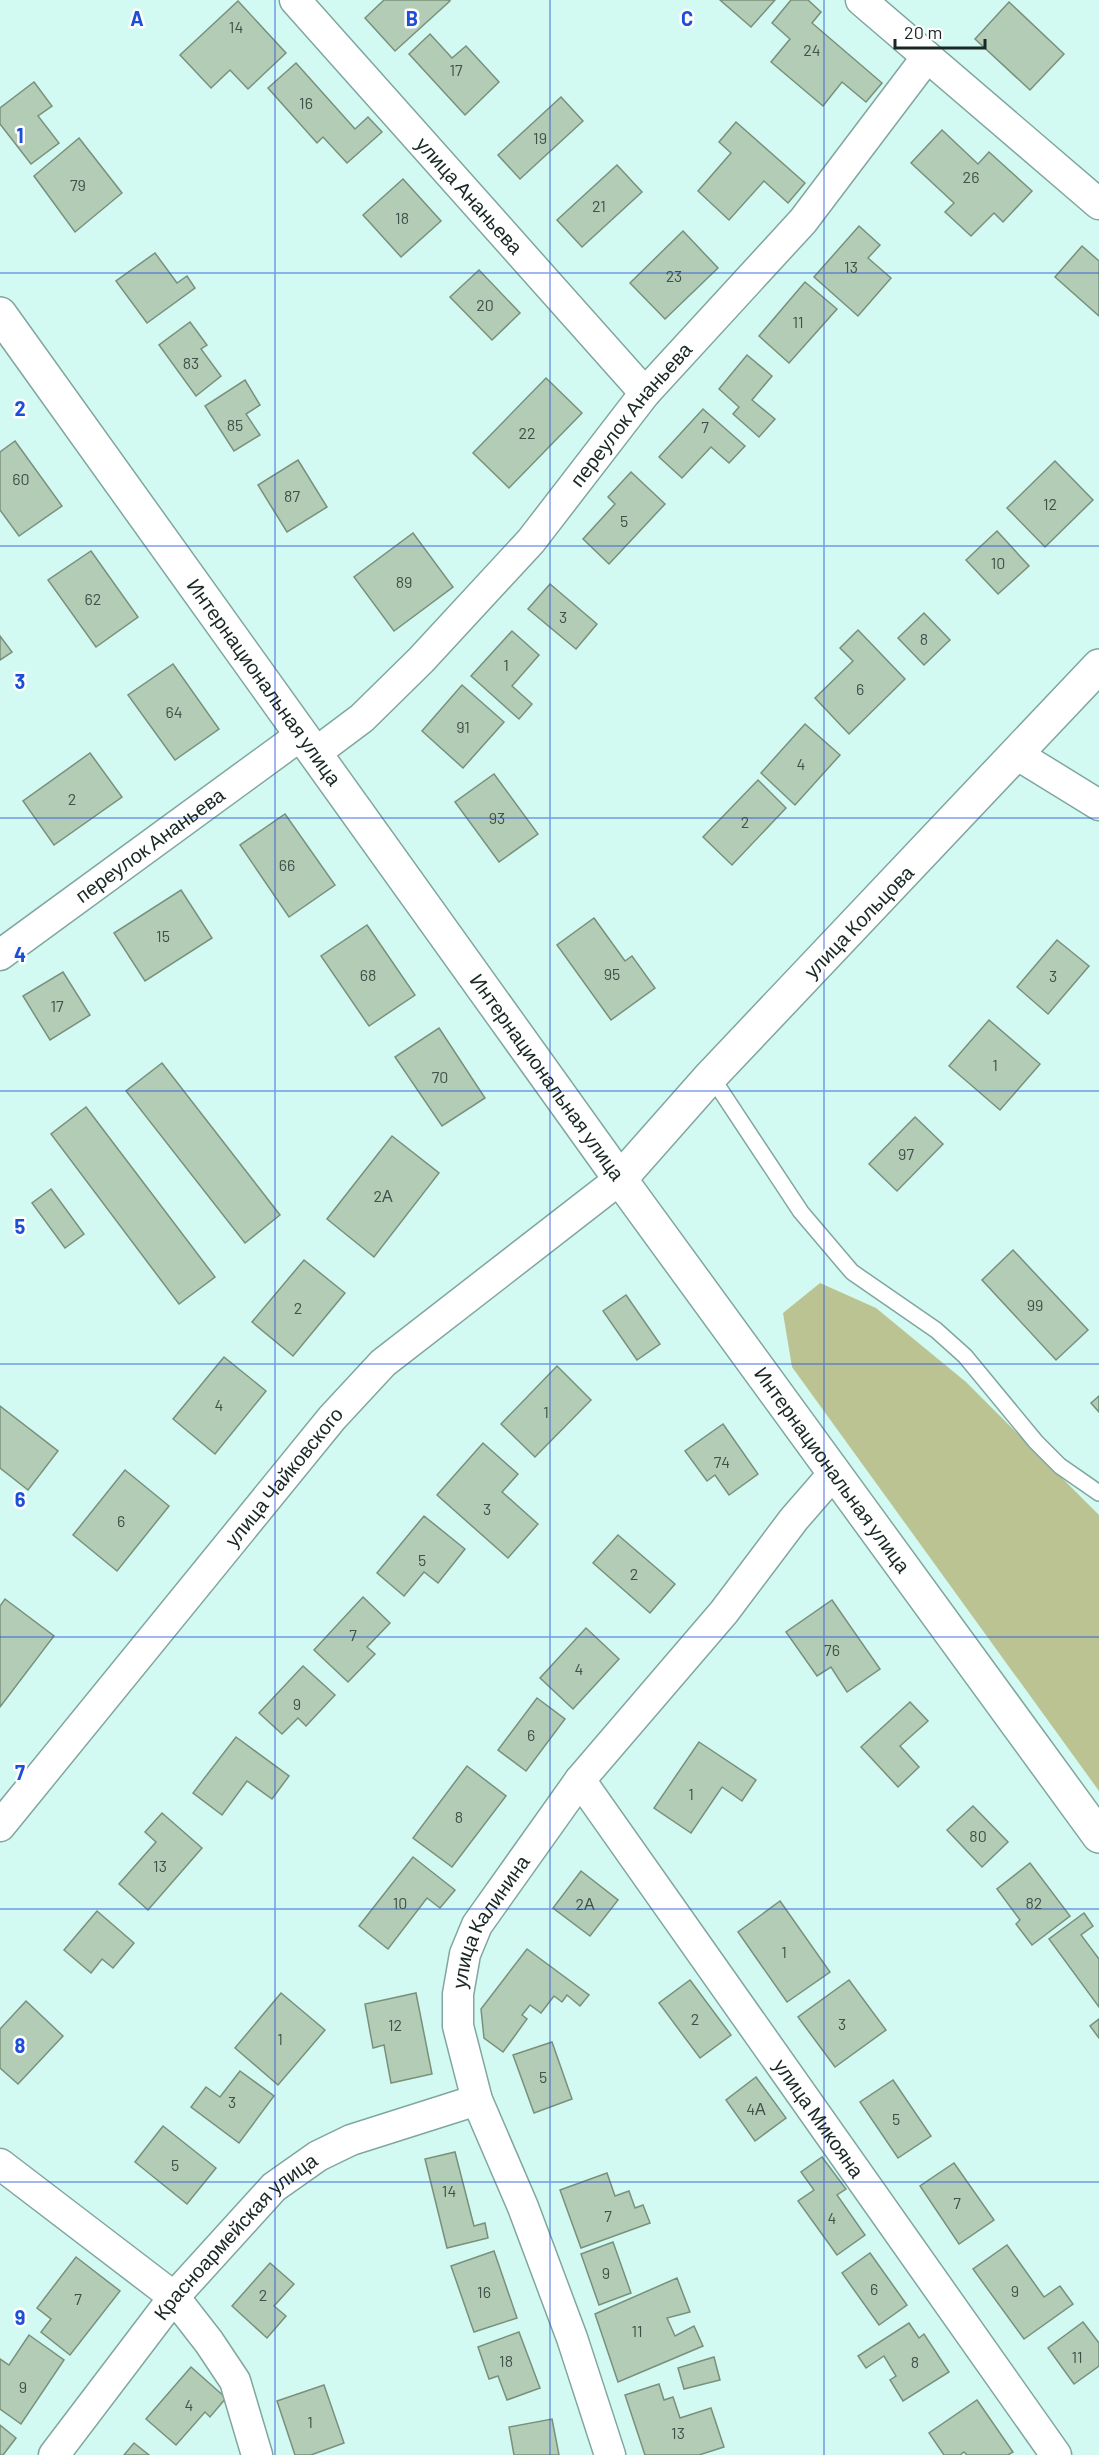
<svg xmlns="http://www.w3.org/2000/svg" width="1099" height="2455" font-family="Barlow,sans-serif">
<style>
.green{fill:#bbc392}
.building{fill:#b3ccb6;stroke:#79917c;stroke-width:1.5}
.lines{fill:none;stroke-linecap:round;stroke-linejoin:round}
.service-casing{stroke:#81a69f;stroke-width:18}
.minor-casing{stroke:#81a69f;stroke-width:33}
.tertiary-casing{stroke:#81a69f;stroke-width:36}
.secondary-casing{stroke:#81a69f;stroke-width:36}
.service{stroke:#fff;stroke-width:15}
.minor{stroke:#fff;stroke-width:30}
.tertiary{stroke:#fff;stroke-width:33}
.secondary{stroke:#fff;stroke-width:33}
.grid{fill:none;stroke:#1d4ed8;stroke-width:1.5;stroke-opacity:0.55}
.labels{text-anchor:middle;stroke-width:5;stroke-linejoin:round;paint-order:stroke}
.number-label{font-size:16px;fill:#405149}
.street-label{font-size:20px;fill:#192825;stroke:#fdfdfd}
.grid-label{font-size:20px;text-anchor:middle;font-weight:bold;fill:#1d4ed8;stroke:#fdfdfd;stroke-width:5;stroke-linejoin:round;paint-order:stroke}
</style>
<rect width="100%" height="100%" fill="#d2faf2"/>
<path class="green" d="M820,1283l56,25 90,74 133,133v276l-307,-424 -9,-54z"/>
<g class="building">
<path d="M384,0h64l2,1 -55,50 -30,-33z"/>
<path d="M720,0h55l-24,27z"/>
<path d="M791,0h17l13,12 -9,11 70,60 -16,19 -24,-20 -19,24 -52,-44 19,-23 -18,-16z"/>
<path d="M238,1l48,52 -38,36 -18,-19 -19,18 -31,-33z"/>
<path d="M1009,2l55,52 -34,36 -55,-51z"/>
<path d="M430,34l22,24 14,-12 33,36 -34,33 -56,-61z"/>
<path d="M296,63l59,66 13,-12 14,15 -35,31 -24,-26 -6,6 -49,-55z"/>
<path d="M34,82l18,24 -14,10 21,27 -28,21 -31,-40v-16z"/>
<path d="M561,97l22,24 -63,58 -22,-24z"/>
<path d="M736,122l69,61 -17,20 -24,-22 -35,39 -31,-29 33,-38 -12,-11z"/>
<path d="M942,130l36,34 11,-12 43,39 -29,31 -9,-9 -23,23 -26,-24 9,-9 -43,-40z"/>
<path d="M79,138l43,55 -47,39 -41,-56z"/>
<path d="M617,165l25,27 -60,55 -25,-27z"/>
<path d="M403,179l38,42 -40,36 -38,-42z"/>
<path d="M859,226l21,19 -12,13 23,20 -33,38 -44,-39z"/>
<path d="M683,231l35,37 -53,51 -35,-36z"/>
<path d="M1082,246l17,15v55l-44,-39z"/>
<path d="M155,253l22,30 10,-7 8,12 -48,35 -31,-42z"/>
<path d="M479,270l41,43 -28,27 -42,-43z"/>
<path d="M805,282l32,27 -48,54 -30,-27z"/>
<path d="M190,322l17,23 -6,4 20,27 -25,20 -37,-51z"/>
<path d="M747,355l25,21 -20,24 23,19 -16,18 -26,-23 6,-7 -20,-18z"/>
<path d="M546,378l36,35 -73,75 -36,-35z"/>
<path d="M245,380l15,25 -14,9 14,21 -26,16 -29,-45z"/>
<path d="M703,409l42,37 -16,17 -18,-16 -29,31 -23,-21z"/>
<path d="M15,441l47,65 -43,30 -19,-26v-58z"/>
<path d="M298,460l29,47 -40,25 -29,-47z"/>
<path d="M1055,461l38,39 -48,47 -38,-39z"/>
<path d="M631,472l34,32 -56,60 -26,-25 32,-35 -7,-7z"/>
<path d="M997,531l32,35 -31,28 -32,-34z"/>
<path d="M413,533l40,54 -59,44 -40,-54z"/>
<path d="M91,551l47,66 -42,30 -48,-67z"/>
<path d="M550,584l47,40 -21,25 -48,-40z"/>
<path d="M924,613l26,27 -26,25 -26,-27z"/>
<path d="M858,630l47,49 -56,55 -34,-36 38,-37 -13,-13z"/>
<path d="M512,631l27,24 -27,31 20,18 -13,15 -48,-43z"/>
<path d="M0,636l12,16 -12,8z"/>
<path d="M173,664l46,65 -44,31 -47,-65z"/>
<path d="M462,685l42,37 -41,46 -41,-37z"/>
<path d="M805,724l35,31 -45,50 -34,-32z"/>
<path d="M90,753l32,44 -68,48 -31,-44z"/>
<path d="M494,774l44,60 -39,28 -44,-60z"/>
<path d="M758,780l28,28 -54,57 -29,-28z"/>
<path d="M285,814l50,71 -46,32 -49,-72z"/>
<path d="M181,890l31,48 -67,43 -31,-48z"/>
<path d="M594,918l31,43 7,-5 23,32 -44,32 -54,-75z"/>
<path d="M367,925l48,70 -46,31 -48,-70z"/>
<path d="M1057,940l32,26 -41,48 -31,-27z"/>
<path d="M63,972l27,43 -40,25 -27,-44z"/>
<path d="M989,1020l51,44 -40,46 -51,-44z"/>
<path d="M439,1028l46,70 -43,28 -47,-69z"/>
<path d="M162,1063l118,152 -35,28 -119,-152z"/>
<path d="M86,1107l129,170 -36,27 -128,-170z"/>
<path d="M915,1117l28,27 -46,47 -28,-27z"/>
<path d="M392,1136l47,37 -65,84 -47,-38z"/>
<path d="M51,1189l33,45 -19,14 -33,-45z"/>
<path d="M1013,1250l75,80 -32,30 -74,-80z"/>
<path d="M304,1260l41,33 -52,63 -41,-34z"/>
<path d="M626,1295l34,49 -23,16 -34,-49z"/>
<path d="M224,1357l42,34 -51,63 -42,-35z"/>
<path d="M557,1366l34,34 -56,57 -34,-33z"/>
<path d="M1099,1396v16l-8,-9z"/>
<path d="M0,1406l58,45 -30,39 -28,-22z"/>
<path d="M723,1424l35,50 -29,21 -14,-20 -8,6 -22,-30z"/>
<path d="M483,1443l35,31 -16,18 36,32 -30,34 -71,-63z"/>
<path d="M125,1470l44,36 -52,65 -44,-36z"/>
<path d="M424,1516l41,33 -27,34 -14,-11 -20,24 -27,-23z"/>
<path d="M618,1535l57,49 -25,29 -57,-50z"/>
<path d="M363,1597l27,26 -23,24 8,7 -27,28 -34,-32z"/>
<path d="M5,1599l49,37 -54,71v-101z"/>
<path d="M832,1600l48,69 -33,23 -16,-25 -14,9 -31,-44z"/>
<path d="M586,1628l33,31 -46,50 -33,-31z"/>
<path d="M303,1666l32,29 -29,31 -8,-8 -16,16 -23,-21z"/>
<path d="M537,1698l28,21 -39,52 -28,-21z"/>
<path d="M910,1702l18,19 -28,25 19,21 -21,20 -37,-40z"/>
<path d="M236,1737l53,39 -17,23 -25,-18 -25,34 -29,-22z"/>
<path d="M699,1742l57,38 -14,21 -20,-14 -31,46 -37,-25z"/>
<path d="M467,1766l39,30 -54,71 -39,-29z"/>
<path d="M973,1806l35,36 -26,25 -35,-37z"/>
<path d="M162,1813l40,35 -54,62 -29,-26 37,-42 -11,-10z"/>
<path d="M413,1857l42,33 -15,18 -13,-10 -39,51 -29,-23z"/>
<path d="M1030,1863l40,53 -38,29 -16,-21 4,-4 -23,-31z"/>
<path d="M581,1871l37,29 -28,36 -37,-28z"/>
<path d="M780,1901l50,71 -43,30 -49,-70z"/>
<path d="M97,1911l37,32 -21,25 -11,-9 -11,14 -27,-23z"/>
<path d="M1084,1913l9,13 -12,9 18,24v48l-50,-68z"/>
<path d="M527,1949l62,46 -9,11 -13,-11 -5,7 -8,-6 -13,17 -11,-8 -8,10 5,4 -24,33 -19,-14 -3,-29z"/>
<path d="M690,1980l41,55 -31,23 -41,-55z"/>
<path d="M849,1980l37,50 -51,37 -37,-50z"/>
<path d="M281,1993l44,37 -47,55 -43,-37z"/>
<path d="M416,1993l16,81 -41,9 -7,-38 -11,3 -8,-44z"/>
<path d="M26,2001l37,35 -45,48 -18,-16v-39z"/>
<path d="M1099,2019v19l-9,-12z"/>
<path d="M552,2042l20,57 -38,14 -21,-58z"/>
<path d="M240,2071l34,25 -35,47 -48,-36 15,-20 14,10z"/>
<path d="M756,2077l30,41 -31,23 -29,-41z"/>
<path d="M893,2080l38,56 -33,22 -38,-56z"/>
<path d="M163,2126l53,42 -29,36 -52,-42z"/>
<path d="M455,2152l19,74 11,-3 3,15 -41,10 -22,-89z"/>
<path d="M822,2157l24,32 -9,6 28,40 -28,20 -39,-54 16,-11 -13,-18z"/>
<path d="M954,2163l40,57 -35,24 -39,-58z"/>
<path d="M607,2173l8,23 14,-5 6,17 8,-3 7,18 -69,25 -21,-58z"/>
<path d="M613,2242l18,51 -32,12 -18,-51z"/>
<path d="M1007,2245l37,52 16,-11 13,18 -49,35 -51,-70z"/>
<path d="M494,2251l23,67 -43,14 -23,-66z"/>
<path d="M870,2253l37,52 -28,20 -37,-52z"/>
<path d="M76,2257l44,34 -50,64 -29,-23 10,-13 -14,-11z"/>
<path d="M270,2263l24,21 -20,22 12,10 -19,22 -35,-32z"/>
<path d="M677,2278l13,34 -23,6 8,18 19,-10 9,20 -85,36 -23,-68z"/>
<path d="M1083,2322l16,21v23l-25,18 -26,-36z"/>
<path d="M909,2323l10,15 5,-4 25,38 -46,29 -13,-21 6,-4 -12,-20 -18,12 -8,-12z"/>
<path d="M519,2332l21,56 -33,12 -9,-24 -9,3 -11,-32z"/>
<path d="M29,2335l35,25 -43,64 -21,-15v-50l9,6z"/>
<path d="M714,2357l6,23 -36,9 -6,-21z"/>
<path d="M191,2367l35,31 -16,19 -5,-5 -29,33 -30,-26z"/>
<path d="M659,2384l5,16 9,-3 7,21 31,-10 13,39 -25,8h-54l-20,-60z"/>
<path d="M324,2385l20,58 -33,12h-16l-18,-54z"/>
<path d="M977,2400l36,52 -5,3h-41l-3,-3 -4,3h-16l-15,-22z"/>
<path d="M552,2419l7,36h-45l-5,-28z"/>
<path d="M0,2425l16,13 -13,17h-3z"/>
<path d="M134,2443l15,12h-25z"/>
</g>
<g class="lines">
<g class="service-casing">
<path id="service" d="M711,1076l90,136 51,60 84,58 29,26 71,86 24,24 39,27"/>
</g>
<g class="minor-casing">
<g id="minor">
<path id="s1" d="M295,0l350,393"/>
<path d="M861,0l238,204"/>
<path id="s2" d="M314,754l48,-36 59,-58 110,-119 114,-148 158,-172 124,-164"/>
<path d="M1016,754l83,51"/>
<path id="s3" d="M0,955l301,-220"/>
<path id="s4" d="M580,1780l476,675"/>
<path id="s5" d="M0,1826l332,-408 51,-55 237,-184"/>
<path d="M0,2164l174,133 35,45 26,39 22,74"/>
<path id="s6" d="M54,2455l120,-158 100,-110 44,-31 33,-16 126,-40"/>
<path id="s7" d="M610,2455l-38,-117 -49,-131 -46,-107 -19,-74v-32l7,-40 12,-29 103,-145 144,-168 70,-93 40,-46"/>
</g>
</g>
<g class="tertiary-casing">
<g id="tertiary">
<path id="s8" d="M0,314l620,865"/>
</g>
</g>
<g class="secondary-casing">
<g id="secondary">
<path id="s9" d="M1099,666l-388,410 -91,103 479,657"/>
</g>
</g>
<use href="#service" class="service"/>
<use href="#minor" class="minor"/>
<use href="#tertiary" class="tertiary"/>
<use href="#secondary" class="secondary"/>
</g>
<path class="grid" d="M275,0v2455M550,0v2455M824,0v2455M0,273h1099M0,546h1099M0,818h1099M0,1091h1099M0,1364h1099M0,1637h1099M0,1909h1099M0,2182h1099"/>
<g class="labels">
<g class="number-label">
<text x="236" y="33">14</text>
<text x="812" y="56">24</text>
<text x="456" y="76">17</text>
<text x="306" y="109">16</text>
<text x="540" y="144">19</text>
<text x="971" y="183">26</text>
<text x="78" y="191">79</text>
<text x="599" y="212">21</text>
<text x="402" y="224">18</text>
<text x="851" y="273">13</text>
<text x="674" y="282">23</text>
<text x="485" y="311">20</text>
<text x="798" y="328">11</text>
<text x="191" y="369">83</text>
<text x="235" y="431">85</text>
<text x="705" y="433">7</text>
<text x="527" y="439">22</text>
<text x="21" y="485">60</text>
<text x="292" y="502">87</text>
<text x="1050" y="510">12</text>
<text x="624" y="527">5</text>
<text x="998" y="569">10</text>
<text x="404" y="588">89</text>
<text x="93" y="605">62</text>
<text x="563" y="623">3</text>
<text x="924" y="645">8</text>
<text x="506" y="671">1</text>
<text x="860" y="695">6</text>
<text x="174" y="718">64</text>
<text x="463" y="733">91</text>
<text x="801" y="770">4</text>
<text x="72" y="805">2</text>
<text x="497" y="824">93</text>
<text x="745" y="828">2</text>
<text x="287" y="871">66</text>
<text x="163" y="942">15</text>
<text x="612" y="980">95</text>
<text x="368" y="981">68</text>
<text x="1053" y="982">3</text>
<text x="57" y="1012">17</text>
<text x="995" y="1071">1</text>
<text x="440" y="1083">70</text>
<text x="906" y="1160">97</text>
<text x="383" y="1202">2А</text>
<text x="1035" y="1311">99</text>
<text x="298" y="1314">2</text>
<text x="219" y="1411">4</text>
<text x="546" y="1418">1</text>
<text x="722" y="1468">74</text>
<text x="487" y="1515">3</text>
<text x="121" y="1527">6</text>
<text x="422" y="1566">5</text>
<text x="634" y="1580">2</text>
<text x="353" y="1641">7</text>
<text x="832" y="1656">76</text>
<text x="579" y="1675">4</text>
<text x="297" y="1710">9</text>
<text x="531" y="1741">6</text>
<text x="691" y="1800">1</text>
<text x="459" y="1823">8</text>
<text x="978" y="1842">80</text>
<text x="160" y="1872">13</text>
<text x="400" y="1909">10</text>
<text x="1034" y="1909">82</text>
<text x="585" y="1910">2А</text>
<text x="784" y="1958">1</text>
<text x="695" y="2025">2</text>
<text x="842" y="2030">3</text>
<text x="395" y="2031">12</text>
<text x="280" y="2045">1</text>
<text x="543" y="2083">5</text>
<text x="232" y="2108">3</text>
<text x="756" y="2115">4А</text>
<text x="896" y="2125">5</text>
<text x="175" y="2171">5</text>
<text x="449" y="2197">14</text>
<text x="957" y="2209">7</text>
<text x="608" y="2222">7</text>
<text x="832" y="2224">4</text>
<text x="606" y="2279">9</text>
<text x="874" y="2295">6</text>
<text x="1015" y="2297">9</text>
<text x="484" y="2298">16</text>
<text x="263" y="2301">2</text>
<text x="78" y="2305">7</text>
<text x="637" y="2337">11</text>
<text x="1077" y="2363">11</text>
<text x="506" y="2367">18</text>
<text x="915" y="2368">8</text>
<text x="23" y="2393">9</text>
<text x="189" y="2411">4</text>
<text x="310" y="2428">1</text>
<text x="678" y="2439">13</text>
</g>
<g class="street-label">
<text dy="7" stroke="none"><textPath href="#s1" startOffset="262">улица Ананьева</textPath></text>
<text dy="7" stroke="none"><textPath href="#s2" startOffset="466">переулок Ананьева</textPath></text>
<text dy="7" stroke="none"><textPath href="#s8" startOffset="453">Интернациональная улица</textPath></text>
<text dy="7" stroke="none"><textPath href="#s3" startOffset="186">переулок Ананьева</textPath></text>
<text transform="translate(859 922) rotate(-46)" y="7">улица Кольцова</text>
<text dy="7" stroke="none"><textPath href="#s8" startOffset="939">Интернациональная улица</textPath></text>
<text dy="7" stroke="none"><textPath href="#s9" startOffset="1062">Интернациональная улица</textPath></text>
<text dy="7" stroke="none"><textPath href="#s5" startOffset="450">улица Чайковского</textPath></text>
<text dy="7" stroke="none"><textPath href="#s7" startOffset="568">улица Калинина</textPath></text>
<text dy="7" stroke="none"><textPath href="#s4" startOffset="414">улица Микояна</textPath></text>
<text dy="7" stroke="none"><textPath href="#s6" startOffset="285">Красноармейская улица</textPath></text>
</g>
</g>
<g class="grid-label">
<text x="137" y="26">A</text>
<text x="412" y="26">B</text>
<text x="687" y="26">C</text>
<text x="20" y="143">1</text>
<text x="20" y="416">2</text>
<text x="20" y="689">3</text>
<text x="20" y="962">4</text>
<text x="20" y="1234">5</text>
<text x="20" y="1507">6</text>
<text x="20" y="1780">7</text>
<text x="20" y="2053">8</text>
<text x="20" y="2325">9</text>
</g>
<path d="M895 39v9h90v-9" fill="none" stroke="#192825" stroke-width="3"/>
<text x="904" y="39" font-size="18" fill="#192825" stroke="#fdfdfd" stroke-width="4.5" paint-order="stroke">20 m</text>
</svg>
